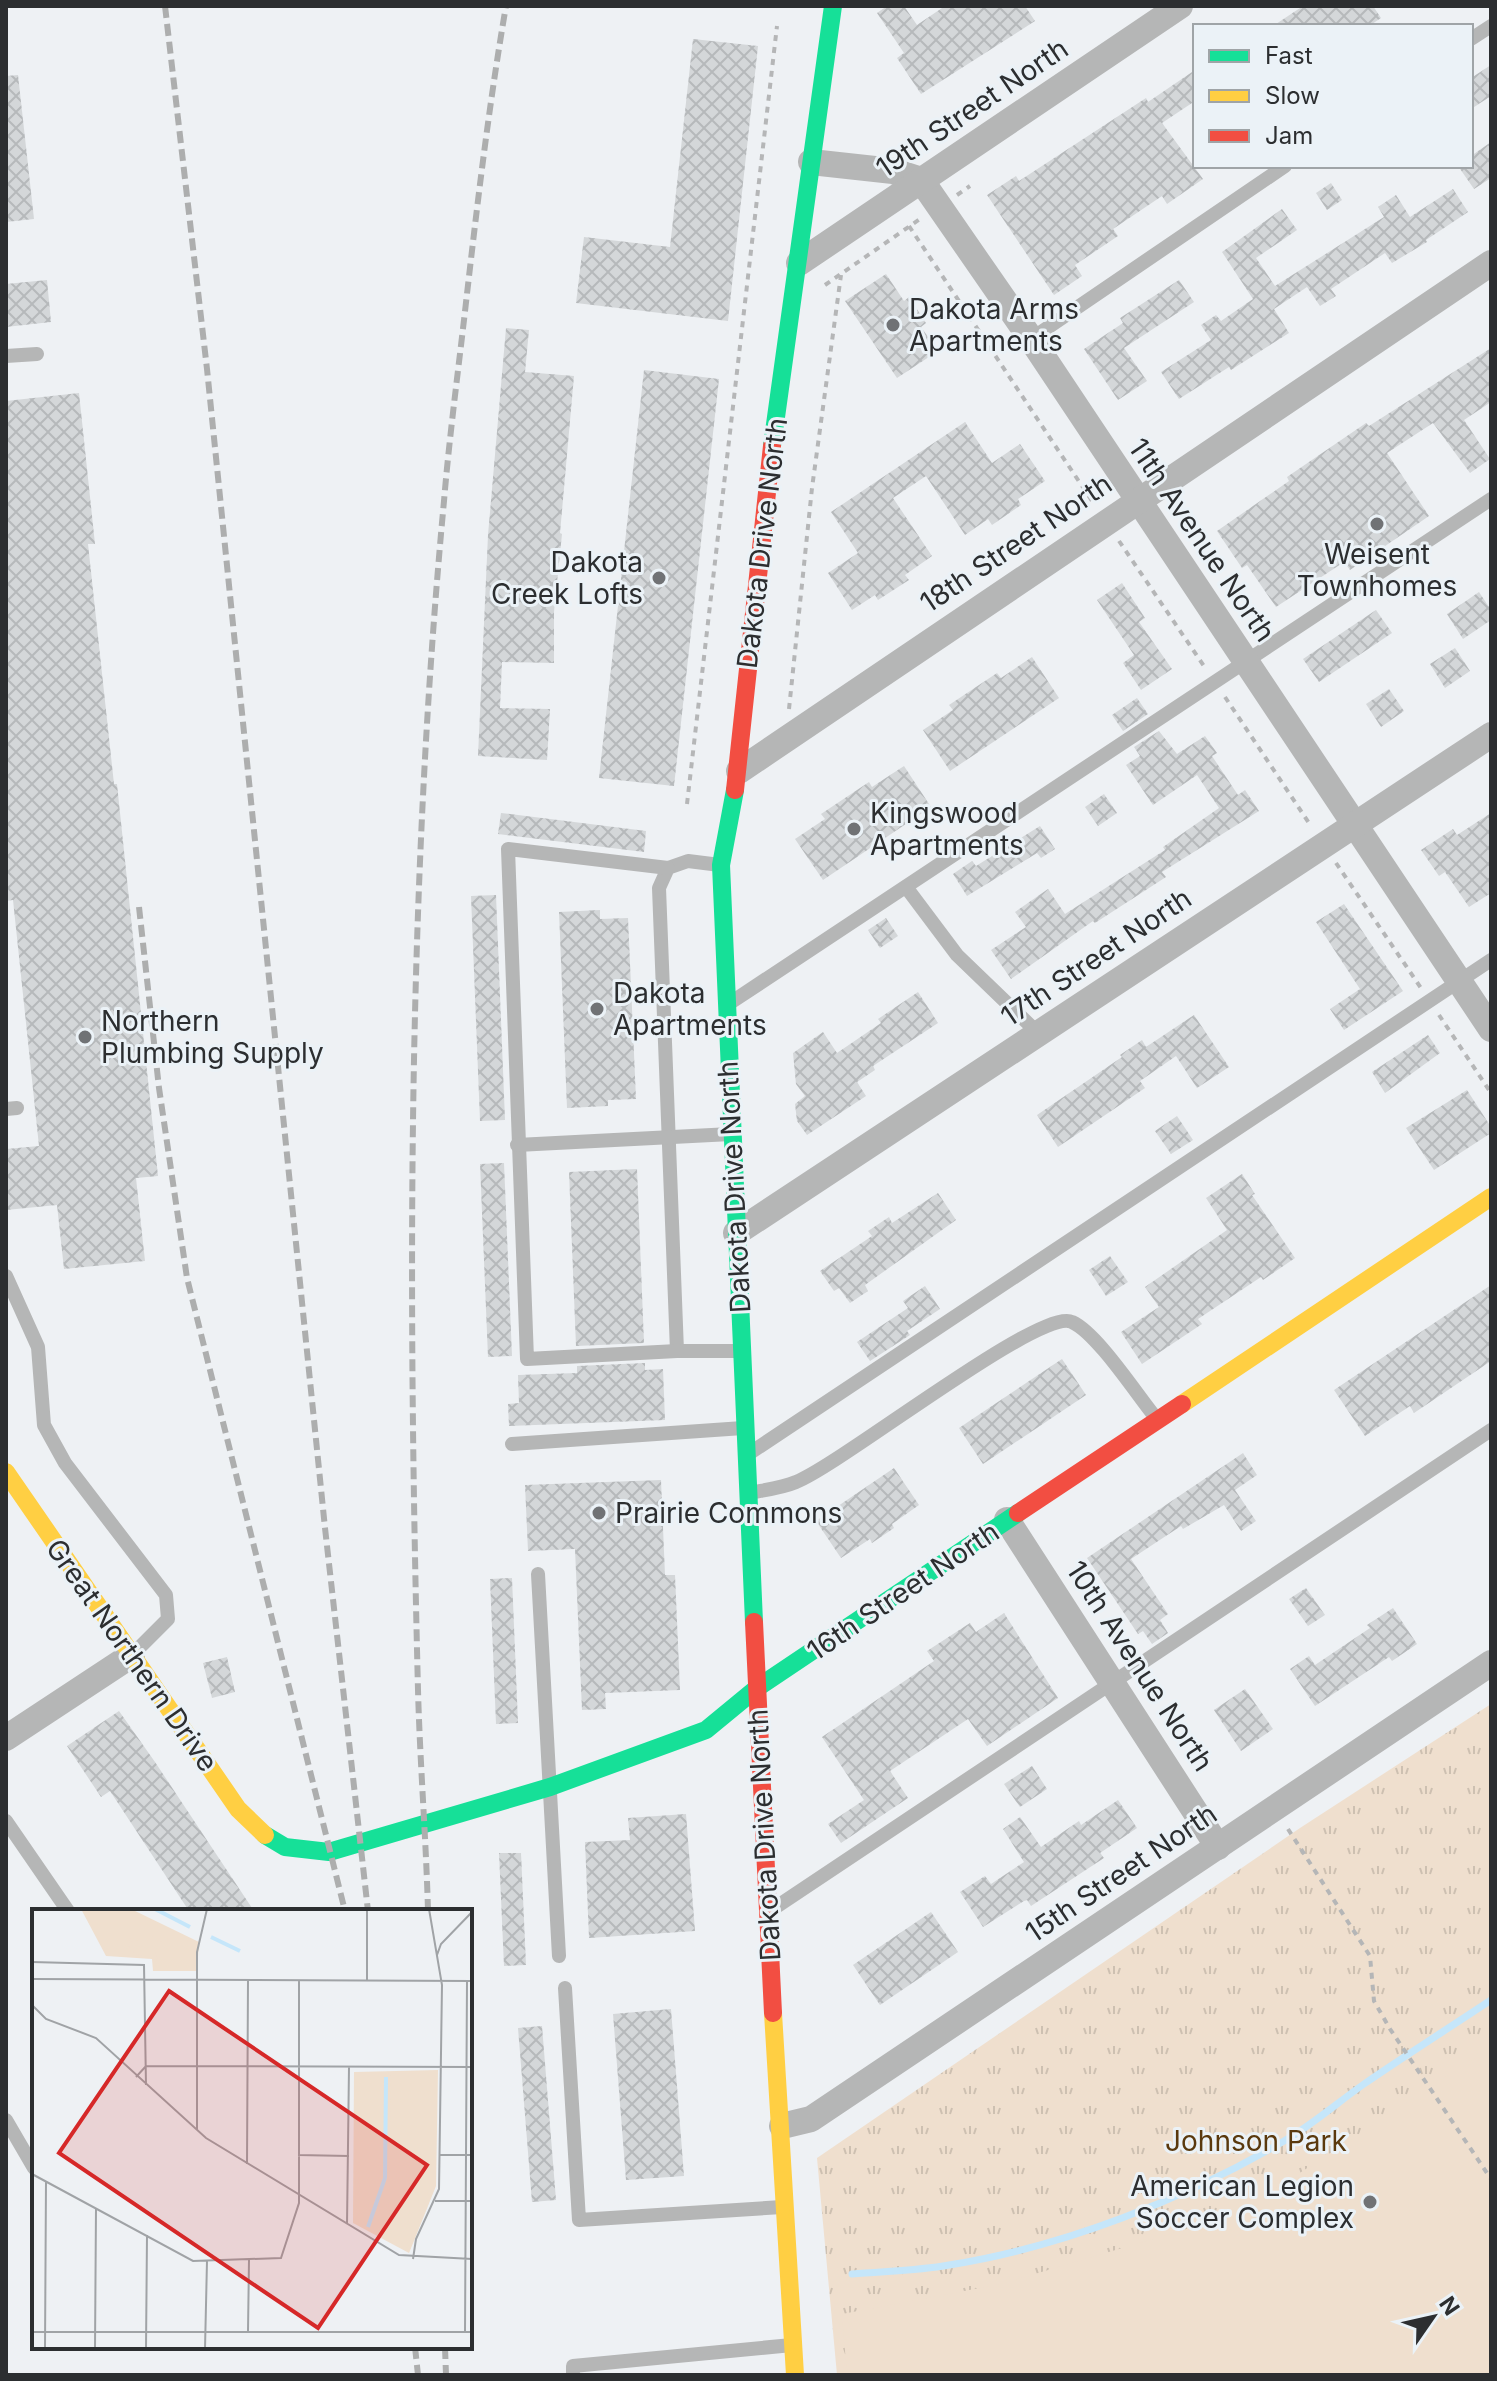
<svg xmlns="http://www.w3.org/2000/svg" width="1497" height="2381" font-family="Inter,sans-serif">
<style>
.grass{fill:url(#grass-tufts)}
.pitch{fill:#efdfce}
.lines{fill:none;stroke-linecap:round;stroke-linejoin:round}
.stream{stroke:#c5e6fa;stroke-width:7}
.building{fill:url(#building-cross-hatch)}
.path{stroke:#b5b6b7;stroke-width:4;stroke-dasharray:6 6;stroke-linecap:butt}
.lane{stroke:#b5b6b6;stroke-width:14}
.street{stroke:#b5b6b6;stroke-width:26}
.fast{stroke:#16e098;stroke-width:18}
.slow{stroke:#ffcf43;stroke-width:18}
.jam{stroke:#f24e42;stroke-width:18}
.rail{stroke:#adaeae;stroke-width:6;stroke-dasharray:12 6;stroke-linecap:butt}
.poi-dot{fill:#707275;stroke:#ebf2f7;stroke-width:3}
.labels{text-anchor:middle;stroke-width:6;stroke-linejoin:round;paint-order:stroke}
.street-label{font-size:28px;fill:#2c2e30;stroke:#ebf2f7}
.poi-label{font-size:28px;fill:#2c2e30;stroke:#ebf2f7;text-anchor:start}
.park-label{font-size:28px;fill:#5a390e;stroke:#ebf2f7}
.inset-river{fill:none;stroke:#c5e6fa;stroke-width:4}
.inset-road{fill:none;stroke:#a0a3a6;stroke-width:2}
.view{fill:#d62828;fill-opacity:0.15;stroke:#d62828;stroke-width:4}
.inset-edge{fill:none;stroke:#2c2e30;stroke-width:4}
</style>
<defs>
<pattern id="grass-tufts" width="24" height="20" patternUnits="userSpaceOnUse" patternTransform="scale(2)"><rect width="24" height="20" fill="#efdfce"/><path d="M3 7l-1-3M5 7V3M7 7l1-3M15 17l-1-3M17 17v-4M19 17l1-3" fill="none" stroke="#cdc0b1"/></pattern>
<pattern id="building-cross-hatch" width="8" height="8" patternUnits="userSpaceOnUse" patternTransform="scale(2)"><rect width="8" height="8" fill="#d4d7d9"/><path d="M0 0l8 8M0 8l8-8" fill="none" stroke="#b6b9bb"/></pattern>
</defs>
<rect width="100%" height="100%" fill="#eef1f4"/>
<path class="grass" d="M1491,1704v671h-654l-20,-217 483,-330z"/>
<path class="pitch" d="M1491,2047v328h-644l-5,-61 159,-30 209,-62 76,-40z"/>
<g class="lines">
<path class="stream" d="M852,2274c32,-3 65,-3 97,-9 114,-18 236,-66 335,-124 28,-16 53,-38 80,-57 42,-29 85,-56 127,-84"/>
</g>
<g class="building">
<path d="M887,6h17l13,19 28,-19h80l10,15 -114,73 -24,-36 7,-5 -27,-40z"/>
<path d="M1303,6h70l8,12 -12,8h-96z"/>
<path d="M693,39l65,7 -30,275 -152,-18 8,-66 86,10z"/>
<path d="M1491,65v31l-20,13v-31z"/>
<path d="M1195,70v31l-33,22 41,56 -36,25 -5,-8 -49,33 5,7 -43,29 7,11 -28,19 -67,-100 29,-19 3,5 127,-83 2,4z"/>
<path d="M18,75l16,144 -28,3v-146z"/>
<path d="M1491,142v36l-17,11 -16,-23h13v-10z"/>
<path d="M1331,183l11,17 -15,10 -11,-17z"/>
<path d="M1453,189l15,23 -42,28 1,2 -35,21 -7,-10 -54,36 5,7 -16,10 -13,-19 -33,22 15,24 -58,37 -2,-3 -50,32 -18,-27 50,-32 -10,-15 15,-10 5,6 32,-22 -31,-47 60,-43 15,21 -41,28 19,28 109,-69 -6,-10 18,-12 14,22z"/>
<path d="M886,274l18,27 5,-4 17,26 -5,4 17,24 -41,27 -52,-77z"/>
<path d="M47,280l4,42 -45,5v-43z"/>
<path d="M1179,280l15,22 -70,46 23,33 -29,19 -34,-51 39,-26 -3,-5z"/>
<path d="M506,328l23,2 -4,42 49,4 -14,157 2,1 -8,78v51l-52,-1 -2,46 50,1 -3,51 -69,-4 10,-221z"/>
<path d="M1491,348v54l-27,18 26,39 -20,14 -37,-50 -46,30 42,63 -79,54 -6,-8 -68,45 -29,-42 -5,3 -25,-37 72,-50 -2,-4 79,-54 3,3z"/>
<path d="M644,370l75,9 -45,407 -75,-8z"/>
<path d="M79,393l16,151h-7l26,240h3l41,392 -22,2 9,83 -81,8 -7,-64 -51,5v-61l33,-3 -26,-246 -7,1v-500z"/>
<path d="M965,422l27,41 28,-19 25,37 -27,18 3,6 -29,20 -4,-6 -23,16 -39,-59 -33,22 39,58 -27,19 4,5 -31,20 -3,-5 -23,15 -24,-37 30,-20 -27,-41z"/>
<path d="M1122,583l23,35 -6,4 33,47 -31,21 -18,-27 11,-8 -37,-55z"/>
<path d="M1479,592l12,18v10l-28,19 -16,-25z"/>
<path d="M1376,610l16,23 -73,49 -16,-23z"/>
<path d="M1455,648l15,23 -25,17 -15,-24z"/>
<path d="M1032,657l27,41 -109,73 -27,-41 30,-20 -4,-5 48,-32 4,5z"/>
<path d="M1389,689l15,22 -23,16 -15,-23z"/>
<path d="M1137,698l11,16 -25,17 -11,-16z"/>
<path d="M1159,731l18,23 28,-18 12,17 -5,3 26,39 7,-5 14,21 -97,61 4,5 -71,46 -2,-2 -82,58 -20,-29 35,-23 -11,-15 33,-23 17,25 100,-64 -2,-3 56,-39 -22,-33 -44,30 -27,-40 14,-9 -6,-9z"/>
<path d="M904,766l27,41 -108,73 -28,-41 30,-20 -4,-5 48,-32 3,5z"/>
<path d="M1104,794l13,19 -19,13 -13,-19z"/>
<path d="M501,813l145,18 -2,21 -146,-18z"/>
<path d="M1491,813v80l-22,14 -24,-35 -6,4 -18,-26 32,-21 4,6z"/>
<path d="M1040,826l15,23 -14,9 -4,-5 -70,43 -14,-22 19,-13 4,5z"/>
<path d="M496,895l9,225 -25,1 -9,-225z"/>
<path d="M1344,904l59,87 -59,39 -14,-21 30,-20 -44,-67z"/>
<path d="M600,910v9l28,-1 8,181 -28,1v6l-41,2 -8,-196z"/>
<path d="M886,918l12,18 -18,12 -12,-18z"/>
<path d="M918,992l20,31 -65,43 2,4 -18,12 9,14 -59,39 -10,-14 -2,-17 10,-8 -9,-12 -3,-31 30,-21 14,21 44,-30 -3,-4z"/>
<path d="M1194,1015l35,52 -32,21 -21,-32 -36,25 5,7 -87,59 -21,-32 85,-58 -2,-2 22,-15 4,7z"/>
<path d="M1428,1035l12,18 -55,40 -13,-21z"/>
<path d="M1467,1090l24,37v6l-57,37 -28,-42z"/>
<path d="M1177,1116l16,24 -22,14 -16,-23z"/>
<path d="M504,1163l8,193 -24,1 -8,-193z"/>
<path d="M637,1169l7,174 -68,3 -7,-174z"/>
<path d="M1242,1174l13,20 -3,1 43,63 -32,22 -2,-3 -63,42 4,5 -60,40 -21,-32 38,-25 -14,-20 82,-57 -21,-32z"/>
<path d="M938,1193l18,27 -91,65 3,6 -18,12 -11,-15 -5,3 -14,-20 52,-35 -4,-5 21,-14 3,6z"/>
<path d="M1110,1256l18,26 -22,14 -17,-26z"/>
<path d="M1491,1285v76l-77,52 -4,-7 -45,30 -31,-46z"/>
<path d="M925,1286l15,23 -33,22 3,4 -40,26 -13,-19 51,-34 -5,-7z"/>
<path d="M1062,1359l24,36 -103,69 -24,-36z"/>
<path d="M645,1363v7l18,-1 2,51 -156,6 -1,-22 11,-1 -1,-28 59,-2v-7z"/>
<path d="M1243,1453l14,22 -22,15 21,31 -15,10 -17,-26 -41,24 -2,-3 -50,33 37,55 -8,6 8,13 -16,11 -9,-13 -5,3 -51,-76z"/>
<path d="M894,1468l25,37 -27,19 2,4 -22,15 -2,-4 -29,19 -25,-37z"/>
<path d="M661,1480l4,95h10l5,115 -75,3 1,16 -24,1 -7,-161 -47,2 -3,-66z"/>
<path d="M512,1578l6,145 -22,1 -6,-145z"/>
<path d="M1306,1588l19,27 -17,11 -19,-27z"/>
<path d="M1393,1608l24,36 -25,17 -3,-4 -74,49 -25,-37 19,-13 6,9 55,-37 -3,-3z"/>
<path d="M1004,1613l54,85 -71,48 -19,-27 -78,52 18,27 -67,45 -13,-19 36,-24 -42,-63 112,-76 -7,-10 43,-28 6,9z"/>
<path d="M227,1657l8,35 -23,6 -9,-35z"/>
<path d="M1245,1689l28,40 -32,22 -27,-41z"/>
<path d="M119,1711l36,51 99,149h-65l-79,-120 -9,6 -34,-51z"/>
<path d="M1032,1766l15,23 -27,18 -16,-23z"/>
<path d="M1118,1800l19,28 -37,25 4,5 -73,48 -4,-6 -3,1 -41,26 -23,-35 25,-16 6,8 33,-22 -21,-33 17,-12 21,30 38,-26 2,4z"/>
<path d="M686,1814l9,117 -106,7 -4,-96 45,-2 -2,-22z"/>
<path d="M499,1853h22l5,112 -22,1z"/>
<path d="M931,1912l27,40 -78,53 -27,-40z"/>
<path d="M671,2009l13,167 -58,4 -13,-166z"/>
<path d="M542,2026l14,174 -24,2 -14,-174z"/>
</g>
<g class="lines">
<g class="path">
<path d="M957,195l13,-9"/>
<path d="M909,226l185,278"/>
<path d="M825,285l95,-66"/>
<path d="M1119,541l87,128"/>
<path d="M1225,697l86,129"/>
<path d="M789,709l23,-221 29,-213"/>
<path d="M687,804l90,-778"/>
<path d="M1336,863l85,125"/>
<path d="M1439,1015l52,78"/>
<path d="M1288,1829l82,127 4,45 16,28 101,150"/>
</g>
<g class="lane">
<path d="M1471,39l20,-13"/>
<path d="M1031,339l254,-173"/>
<path d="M6,356l31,-2"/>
<path d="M720,865l-32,-4 -20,7 -9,20 18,463h64"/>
<path d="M668,868l-160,-19 19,510 150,-8"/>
<path d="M906,887l51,68 82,79"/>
<path d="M730,1003l761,-504"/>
<path d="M6,1109l11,-1"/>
<path d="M517,1145l214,-11"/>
<path d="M6,1276l32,71 6,78 21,38 101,132 2,24 -36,36"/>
<path d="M512,1444l231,-16"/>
<path d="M750,1453l741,-493"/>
<path d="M749,1493c15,-3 33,-5 47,-11 46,-18 244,-175 276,-160 25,11 65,73 84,96"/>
<path d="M538,1574l21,382"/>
<path d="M6,1821l62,90"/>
<path d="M770,1911l721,-481"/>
<path d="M565,1988l14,232 203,-13"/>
<path d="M6,2120l28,48"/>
<path d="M573,2375v-9l219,-21"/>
</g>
<g class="street">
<path d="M811,162l82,9 28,9 110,159 460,690"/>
<path d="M799,263l381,-257"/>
<path d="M739,771l752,-508"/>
<path d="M736,1233l755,-498"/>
<path d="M1007,1520l211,327"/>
<path d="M6,1738l126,-83"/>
<path d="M782,2126l29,-7 680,-456"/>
</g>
<g class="fast">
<path d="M772,446l61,-440"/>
<path d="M735,790l-14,75 33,757"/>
<path d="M265,1835l20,12 44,5 221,-65 156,-57 51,-42 261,-175"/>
</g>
<g class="slow">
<path d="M1182,1404l309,-207"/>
<path d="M6,1472l232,337 27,26"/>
<path d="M773,2013l22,362"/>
</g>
<g class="jam">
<path d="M735,790l37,-344"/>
<path d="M1018,1513l164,-109"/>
<path d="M754,1622l19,391"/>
</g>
<g class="rail">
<path d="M165,6l42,363 118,1159 43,383"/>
<path d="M139,907l20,181 28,190 158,633"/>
<path d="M428,1911c-2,-74 -8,-147 -10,-221 -10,-395 -11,-794 26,-1189 5,-60 13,-121 20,-181 12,-105 24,-210 42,-314"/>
<path d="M415,2347l3,28"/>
<path d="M445,2347l1,28"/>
</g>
</g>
<g class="poi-dot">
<circle cx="893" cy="325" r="8"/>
<circle cx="1377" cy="524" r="8"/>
<circle cx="659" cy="578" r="8"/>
<circle cx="854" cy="829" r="8"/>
<circle cx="597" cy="1009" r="8"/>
<circle cx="85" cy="1037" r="8"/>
<circle cx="599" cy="1513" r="8"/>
<circle cx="1370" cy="2202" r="8"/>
</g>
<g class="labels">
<g class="street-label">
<text transform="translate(972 108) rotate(-34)" y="10">19th Street North</text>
<text transform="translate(1202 540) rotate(56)" y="10">11th Avenue North</text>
<text transform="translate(762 543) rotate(-83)" y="10">Dakota Drive North</text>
<text transform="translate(1016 543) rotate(-34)" y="10">18th Street North</text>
<text transform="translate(1096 957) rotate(-34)" y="10">17th Street North</text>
<text transform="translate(734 1187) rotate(-93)" y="10">Dakota Drive North</text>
<text transform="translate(903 1591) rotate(-34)" y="10">16th Street North</text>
<text transform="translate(132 1655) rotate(55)" y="10">Great Northern Drive</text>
<text transform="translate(1140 1666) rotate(57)" y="10">10th Avenue North</text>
<text transform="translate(764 1835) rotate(-93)" y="10">Dakota Drive North</text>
<text transform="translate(1121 1873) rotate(-34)" y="10">15th Street North</text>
</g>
<g class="poi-label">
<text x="909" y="319">Dakota Arms<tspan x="909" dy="32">Apartments</tspan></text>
<text x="1377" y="564" text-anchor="middle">Weisent<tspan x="1377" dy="32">Townhomes</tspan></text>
<text x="643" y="572" text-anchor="end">Dakota<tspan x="643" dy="32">Creek Lofts</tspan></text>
<text x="870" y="823">Kingswood<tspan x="870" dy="32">Apartments</tspan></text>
<text x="613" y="1003">Dakota<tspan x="613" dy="32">Apartments</tspan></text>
<text x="101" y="1031">Northern<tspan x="101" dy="32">Plumbing Supply</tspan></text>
<text x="615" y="1523">Prairie Commons</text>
<text x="1354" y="2196" text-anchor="end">American Legion<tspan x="1354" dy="32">Soccer Complex</tspan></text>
</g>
<g class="park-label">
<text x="1256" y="2151">Johnson Park</text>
</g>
</g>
<g transform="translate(32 1909)">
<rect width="440" height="440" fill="#eef1f4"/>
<path d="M49,0h50l68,33 -2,29h-44l-1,-12 -46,-3zM406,161l-2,116 -27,67 -56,-30 1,-151z" fill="#efdfce"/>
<path d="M99,29l2,7 21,4 4,11 -23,-6 -7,-9z" fill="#efdfce"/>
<path d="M110,20l26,17 -10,-9 9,1 4,9 -3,6 -7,2 -28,-17v-6z" fill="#efdfce"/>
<path d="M359,163h24v16h20v99l-26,65 -37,-21 17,-46z" fill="#efdfce"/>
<path class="inset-river" d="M123,0l35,18M179,28l29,14M336,318l17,-49 1,-101"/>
<path class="inset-road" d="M335,0v72M405,46l4,-11 31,-32M0,53l112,3 2,120M0,70l440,2M0,96l14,14 50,19 110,100 193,117 73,4M104,168l10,-11 326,1M165,221v-178l10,-43M266,246l51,1M407,246h33M215,255l1,-184M0,265l161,87 88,-3 18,-55v-222M403,292h37M315,315l2,-157M381,350l3,-20 23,-50 3,-204 -13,-76M216,422l1,-71M0,423h440M433,423l2,-351M13,440l1,-168M63,440l1,-141M114,440l1,-114M173,440l2,-88"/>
<path class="view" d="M137,82l258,174 -109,163 -259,-175z"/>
<rect width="440" height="440" class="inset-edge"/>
</g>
<rect width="1497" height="2381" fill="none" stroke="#2c2e30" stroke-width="16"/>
<rect x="1193" y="24" width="280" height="144" fill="#ebf2f7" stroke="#9fa4a7" stroke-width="2"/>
<rect x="1209" y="50" width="40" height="12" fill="#16e098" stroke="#9fa4a7" stroke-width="2"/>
<text x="1265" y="64" font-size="24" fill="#2c2e30">Fast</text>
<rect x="1209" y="90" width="40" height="12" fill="#ffcf43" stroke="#9fa4a7" stroke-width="2"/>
<text x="1265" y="104" font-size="24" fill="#2c2e30">Slow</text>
<rect x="1209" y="130" width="40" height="12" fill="#f24e42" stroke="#9fa4a7" stroke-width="2"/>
<text x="1265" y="144" font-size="24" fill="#2c2e30">Jam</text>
<g transform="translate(1433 2317) rotate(56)" stroke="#ebf2f7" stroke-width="6" paint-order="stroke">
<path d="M0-6L14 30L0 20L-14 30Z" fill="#2c2e30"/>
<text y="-12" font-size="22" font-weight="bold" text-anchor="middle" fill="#2c2e30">N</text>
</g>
</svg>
